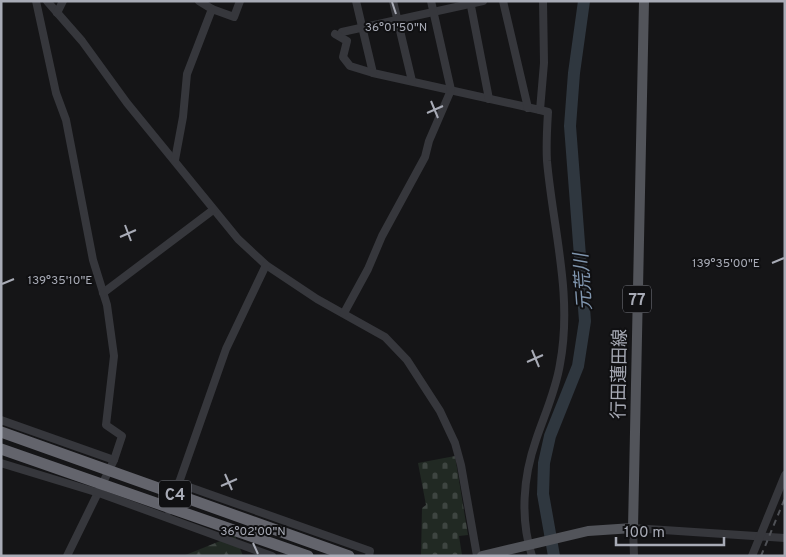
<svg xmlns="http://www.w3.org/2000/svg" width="786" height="557" font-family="Overpass,'Noto Sans JP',sans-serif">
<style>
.forest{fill:url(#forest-firs)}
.cemetery{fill:url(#cemetery-stones)}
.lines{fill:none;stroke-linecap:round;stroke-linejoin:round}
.river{stroke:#2f373f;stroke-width:12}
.minor{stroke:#36373c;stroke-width:8}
.major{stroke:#52545a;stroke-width:10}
.rail{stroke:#4f5156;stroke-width:2;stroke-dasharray:6 5;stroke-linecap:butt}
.highway-bridge{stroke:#63646c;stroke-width:11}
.ticks{fill:none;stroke:#a8abb6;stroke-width:2}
.labels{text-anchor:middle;stroke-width:4;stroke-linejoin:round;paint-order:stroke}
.shield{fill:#101012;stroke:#7a7c85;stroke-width:1}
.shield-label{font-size:16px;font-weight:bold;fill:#a8abb6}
.street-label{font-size:18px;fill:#a8abb6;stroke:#101012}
.water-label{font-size:19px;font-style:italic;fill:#8096af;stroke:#101012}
.ticks-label{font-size:12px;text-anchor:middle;fill:#a8abb6;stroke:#101012;stroke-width:4;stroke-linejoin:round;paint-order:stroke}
</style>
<defs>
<pattern id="forest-firs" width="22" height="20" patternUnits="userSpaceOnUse" patternTransform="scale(1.25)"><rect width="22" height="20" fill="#212923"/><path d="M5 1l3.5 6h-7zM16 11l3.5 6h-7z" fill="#3e4541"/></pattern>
<pattern id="cemetery-stones" width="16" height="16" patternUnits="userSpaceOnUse" patternTransform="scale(1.25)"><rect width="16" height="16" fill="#212923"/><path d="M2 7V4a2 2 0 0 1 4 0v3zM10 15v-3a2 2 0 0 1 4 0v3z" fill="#3e4541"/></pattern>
</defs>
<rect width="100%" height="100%" fill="#151517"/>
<path class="forest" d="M235,535l8,21h-60z"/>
<path class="cemetery" d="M455,456l13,79 -9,1 3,19 -41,1 1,-48 4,-3 -8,-42z"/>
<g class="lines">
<path class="river" d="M554,556l-11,-62 1,-31 6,-27 28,-70 7,-45 -15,-195 4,-53 10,-72"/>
<g class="minor">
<path d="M36,1l20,92 10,27 27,140 14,45 7,51 -8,69 16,11 -8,24 -47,96"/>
<path d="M47,1l35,40 45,62 111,136 28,26 51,34 68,38 22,23 33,51 15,32 6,22 16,91"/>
<path d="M199,1l13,8"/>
<path d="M356,1l17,72 167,37 4,-47 -1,-62"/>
<path d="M393,1l19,80"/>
<path d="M470,1l19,98"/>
<path d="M503,1l25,107"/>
<path d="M57,13l6,-12"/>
<path d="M342,32l141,-31"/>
<path d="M335,34l12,7 -4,16 7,9 23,7"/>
<path d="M175,160l8,-43 4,-43 25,-65 22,8 6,-16"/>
<path d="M103,293l110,-83"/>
<path d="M344,313l24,-44 14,-33 43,-79 4,-16 22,-51 -20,-89"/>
<path d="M1,420l113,40"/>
<path d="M1,463l98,30 173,63"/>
<path d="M178,483l192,68 -1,5"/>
<path d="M169,511l57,-162 40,-84"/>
<path d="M532,556c-12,-37 -9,-79 4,-116 8,-24 20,-50 24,-76 13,-69 -7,-135 -13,-203 -1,-16 0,-33 1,-49l-8,-2"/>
<path d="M634,556l-1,-28 152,10"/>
<path d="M752,556l33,-81"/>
</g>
<path class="major" d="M482,556l106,-25 45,-3 11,-527"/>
<path class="rail" d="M761,556l24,-58"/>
<g class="highway-bridge">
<path d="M1,432l348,124"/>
<path d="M1,449l307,107"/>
</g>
</g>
<path class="ticks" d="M392,2l4,12M431,101l7,17M427,113l16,-7M125,225l6,16M120,237l16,-7M772,263l12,-5M2,284l12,-5M532,350l7,17M527,362l16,-7M225,474l7,16M221,486l16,-7M253,543l5,11"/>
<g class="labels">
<g class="shield">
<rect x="623" y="285.5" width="28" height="27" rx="4"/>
<rect x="159" y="480.5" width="32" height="27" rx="4"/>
</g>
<g class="shield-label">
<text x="637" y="305">77</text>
<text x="175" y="500">C4</text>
</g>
<g class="street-label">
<text transform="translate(619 374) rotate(-89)" y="6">行田蓮田線</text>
</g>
<g class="water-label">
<text transform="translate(582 282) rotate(-94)" y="7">元荒川</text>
</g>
</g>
<g class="ticks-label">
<text x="396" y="31">36°01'50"N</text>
<text x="726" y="267">139°35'00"E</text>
<text x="60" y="284">139°35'10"E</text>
<text x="253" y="535">36°02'00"N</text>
</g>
<rect width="786" height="557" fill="none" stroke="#a8abb6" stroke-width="5"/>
<path d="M616 537v8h108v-8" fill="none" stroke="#a8abb6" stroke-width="2.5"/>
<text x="624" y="537" font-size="15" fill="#a8abb6" stroke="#101012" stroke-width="4" paint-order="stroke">100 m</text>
</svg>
